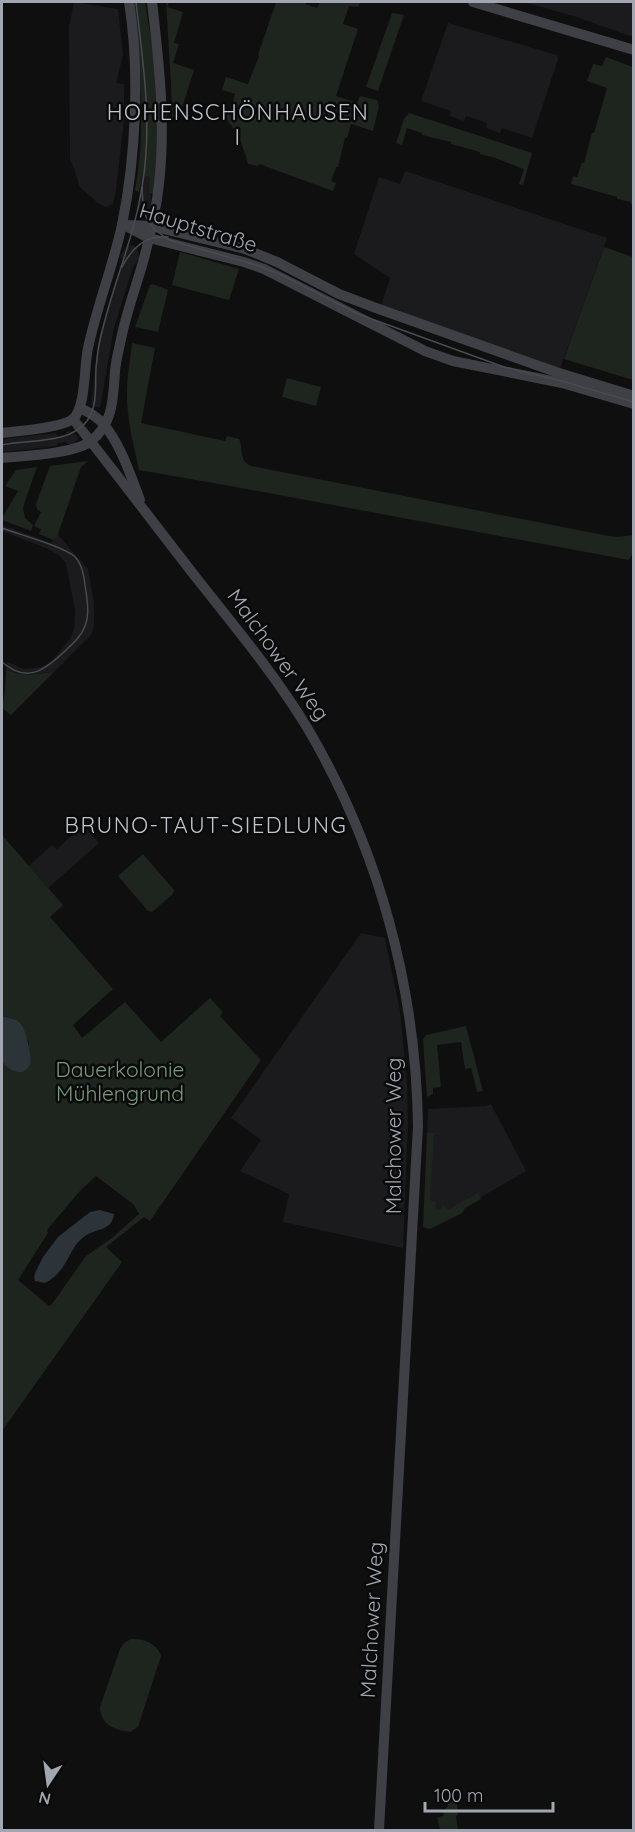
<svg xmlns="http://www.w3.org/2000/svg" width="635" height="1832" font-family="Quicksand,sans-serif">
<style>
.built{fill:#1b1b1d}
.green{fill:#1e241e;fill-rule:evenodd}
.water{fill:#2c3339}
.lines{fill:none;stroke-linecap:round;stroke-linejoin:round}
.secondary{stroke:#3e4045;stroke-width:10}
.tram{stroke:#494b50;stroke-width:1.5}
.labels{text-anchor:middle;stroke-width:5;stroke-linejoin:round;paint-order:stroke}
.street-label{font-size:21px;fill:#a1a6b0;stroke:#0a0a0b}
.park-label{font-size:21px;fill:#799a7b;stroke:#0a0a0b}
.neighbourhood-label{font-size:22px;letter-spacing:1.5px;fill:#c2c5cc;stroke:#0a0a0b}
</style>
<rect width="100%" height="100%" fill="#0f0f10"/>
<g class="built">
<path d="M74,2l44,7 5,46 -7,28 8,1v36l-8,70 -3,14 -7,3 -8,-4 -18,-16 -10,-29 -1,-131z"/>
<path d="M523,2h110v35l-56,-20z"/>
<path d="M448,23l109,32 1,4 -26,79 -30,-10 -2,5 -14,-5 1,-5 -21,-7 -2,5 -14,-5 1,-5 -30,-10z"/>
<path d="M405,171l202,67 -47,131 -179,-63 9,-28 -36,-24 25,-77 21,7z"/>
<path d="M142,176l8,1 1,32 -4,4 -4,1 -6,-5z"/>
<path d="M133,245l4,3 3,9 -7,10 -19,61 -14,80 -9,-3 8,-68 24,-78 -3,-1 1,-4 6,-8z"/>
<path d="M70,431l9,6 -5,7h-7v-2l-9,1 -1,3 -55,6v-13l54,-6 1,3 9,-1v-3z"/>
<path d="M2,525l49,18 7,-8 30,34 6,34v23l-3,9 -37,37 -30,3 -12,-3 -6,-3 1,-7 17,7 17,-2 11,-6 18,-22 4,-10 1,-18 -9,-48 -6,-7 -12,-7 -46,-18z"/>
<path d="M83,825l16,18 -51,45 -19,-22 23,-21 5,4z"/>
<path d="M361,933l24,5 15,73 7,70 1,42 -5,125 -120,-26 6,-28 -49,-23 21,-31 -30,-22z"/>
<path d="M491,1104l35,67 -74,43 -26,-7 -1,-9 3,-89 58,-3z"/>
</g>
<g class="green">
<path d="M133,2h12l11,70 2,70 -4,52 -5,-1 1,-16 -8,-1 -3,16 -4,-1c3,-20 6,-40 6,-60 2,-43 -3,-87 -8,-129z"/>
<path d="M166,2h3l-2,5 16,5 -9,31 5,1 -6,19 21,7 -16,50 -6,-1 -1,-36z"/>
<path d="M276,2h30l-1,2 12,4 3,-6h40l-2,5 -9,-1 -6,18 15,5 -22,67 21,7 3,-7 17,4 2,6 -6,25 -22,-7 -4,14h-2l-7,29h-2l-5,14 5,2 -3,8 -74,-27 -1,2 -10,-2c-3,-14 -13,-37 -24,-47l5,-9h2l4,-14 -13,-4 4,-13 22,7 11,-28 -1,-1z"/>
<path d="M392,13l12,2 -26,76 -12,-4z"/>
<path d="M606,57l27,10v138l-2,-1v-2l-14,-3v-2l-46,-13 2,-8 4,1 5,-15 2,1 8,-30h2l13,-45 -20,-7 6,-17 9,2z"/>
<path d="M409,113l123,40 -9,32 -4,-1 5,-15 -29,-11 -15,-4v-2l-29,-8v-2l-29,-7v-2l-15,-5 -5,17 -6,-2 8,-24z"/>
<path d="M604,247l29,10v123l-69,-21z"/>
<path d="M180,252l59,17 -10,31 -57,-15z"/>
<path d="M153,284l15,6 -10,42 -23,-5 15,-42z"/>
<path d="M132,343l23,5 -14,75 84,18 2,-5 12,3c5,10 -1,21 12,27l358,70 9,1 15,-2v18l-4,7 -393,-73 -97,-17c-5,-23 -11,-46 -12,-70 -1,-19 3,-38 5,-57z"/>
<path d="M287,378l34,9 -5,19 -34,-9z"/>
<path d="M88,461l-7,6 -24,70 -4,3 -14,-6 2,-5 -7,-3 7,-14 -4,-3 -1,-5 14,-38z"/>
<path d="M37,467l-11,31 -3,10 2,10 8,7 -2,6 -29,-11v-2l16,-27 -13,-5 11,-16z"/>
<path d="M6,669c15,9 31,5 48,3l-43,43 -9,-7 3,-18z"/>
<path d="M2,835l61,70 -13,12 63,72 -40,36 9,13 43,-36 36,40 49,-44 13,14 -3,4 41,44 -111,161 -6,-4 -38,30 16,15 -120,169v-370c5,10 18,12 27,5l2,-6 -3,-7 1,-11 -15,-23 -12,-3zM96,1176l38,29 5,9 -27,24 -26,18 -34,48 -3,2 -31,-26 30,-47 -1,-3 32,-38z"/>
<path d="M143,854l31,36 -1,4 -21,18 -4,-1 -30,-35z"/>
<path d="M466,1026l17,65 -6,1 -6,-24 -6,1 -4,-27 -24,3 4,42 -8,1v6l-6,3 -4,-58 3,-4z"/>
<path d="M427,1133h13l-6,1 -4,66 6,2 -1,7 6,1 2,-6 5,6 30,-17 3,6 -16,9 -3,5 -32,16 -7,-2z"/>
<path d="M131,1639c12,-1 27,5 30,17l-23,71 -8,5c-16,-2 -30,-8 -30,-25l20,-58 4,-6z"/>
<path d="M448,1801h9l1,14 -2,1 2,14h-18l-3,-12 7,-3 -1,-4 5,-5z"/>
</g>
<g class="water">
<path d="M2,1016c6,2 13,2 18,7 6,5 13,37 10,42 -2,3 -5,5 -7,7 -7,1 -18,-4 -21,-11z"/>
<path d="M100,1210l14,4c-2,17 -17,14 -29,22 -17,11 -16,35 -40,47l-10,-2 -1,-4 2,-6 7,-14 15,-20 32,-25z"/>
</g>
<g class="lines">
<g class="secondary">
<path d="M473,2l161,48"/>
<path d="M122,224l27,14 95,24 20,7 161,82 28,10 109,22 72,21"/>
<path d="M128,225l23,1 94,23 32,13 62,32 37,14 180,64 78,24"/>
<path d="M80,408c8,4 17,8 23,16 17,18 28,53 37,76"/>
<path d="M73,419c42,53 83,107 125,161 38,48 78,96 110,149 71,121 108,258 110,397l-39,704"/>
<path d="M2,433c15,-2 60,-5 71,-14 13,-12 11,-53 15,-71 9,-42 25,-82 34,-123 14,-69 18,-154 7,-223"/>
<path d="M2,458c20,-2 73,-4 89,-17 23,-18 22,-44 24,-70 1,-11 4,-22 6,-32 5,-24 13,-47 20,-70 8,-28 15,-57 18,-85 7,-62 0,-121 -7,-182"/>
</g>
<g class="tram">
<path d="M142,187l1,20 4,12 7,10 15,11 90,26 25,10 74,38 146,53 65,16 65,19"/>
<path d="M122,267c10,-19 23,-32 46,-30"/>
<path d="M2,445c26,-6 67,0 85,-24 11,-15 8,-36 9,-53 1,-11 2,-21 5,-32 11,-50 33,-97 41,-149 11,-62 1,-124 -6,-185"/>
<path d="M2,528c18,7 58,17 72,28 8,7 10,19 11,29 2,14 5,28 0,41 -4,11 -12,17 -20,25 -20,19 -38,33 -63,11"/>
</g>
</g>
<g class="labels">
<g class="street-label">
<text transform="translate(198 228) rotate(17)" y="7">Hauptstraße</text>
<text transform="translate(278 655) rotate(54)" y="7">Malchower Weg</text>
<text transform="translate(394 1136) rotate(-90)" y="7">Malchower Weg</text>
<text transform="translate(372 1620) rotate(-87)" y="7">Malchower Weg</text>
</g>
<g class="park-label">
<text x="120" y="1077">Dauerkolonie<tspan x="120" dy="24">Mühlengrund</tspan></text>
</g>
<g class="neighbourhood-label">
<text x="238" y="120">HOHENSCHÖNHAUSEN<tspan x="238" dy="25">I</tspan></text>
<text x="206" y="833">BRUNO-TAUT-SIEDLUNG</text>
</g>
</g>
<rect width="635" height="1832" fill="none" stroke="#a1a6b0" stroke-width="6"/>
<g transform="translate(48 1784) rotate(193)" stroke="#0a0a0b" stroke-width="4.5" paint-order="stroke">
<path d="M0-4.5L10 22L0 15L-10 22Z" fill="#a1a6b0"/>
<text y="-9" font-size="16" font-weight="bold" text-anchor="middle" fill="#a1a6b0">N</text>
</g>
<path d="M425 1802v9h128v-9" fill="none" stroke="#a1a6b0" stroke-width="3"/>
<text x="434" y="1802" font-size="18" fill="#a1a6b0" stroke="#0a0a0b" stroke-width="4.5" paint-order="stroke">100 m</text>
</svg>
